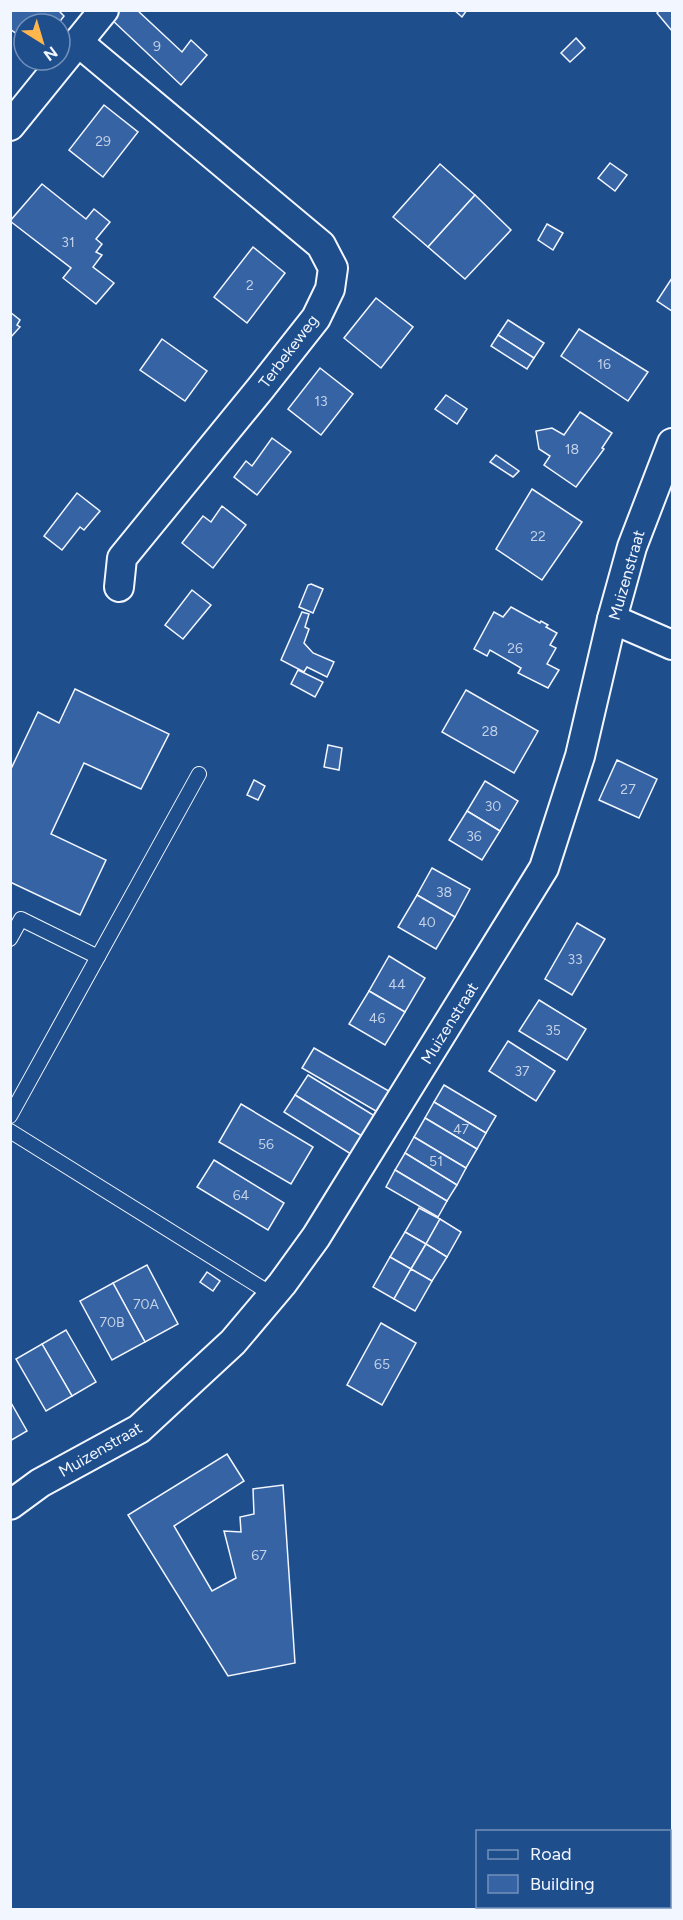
<svg xmlns="http://www.w3.org/2000/svg" width="683" height="1920" font-family="Figtree,sans-serif">
<style>
.building{fill:#3563a3;stroke:#f2f6ff;stroke-width:1.5}
.lines{fill:none;stroke-linecap:round;stroke-linejoin:round}
.service-casing{stroke:#f2f6ff;stroke-width:16}
.minor-casing{stroke:#f2f6ff;stroke-width:32}
.service{stroke:#1f4e8c;stroke-width:14}
.minor{stroke:#1f4e8c;stroke-width:28}
.labels{text-anchor:middle;stroke-width:4.5;stroke-linejoin:round;paint-order:stroke}
.number-label{font-size:14px;fill:#c3d1e8}
.street-label{font-size:16px;fill:#f2f6ff;stroke:#1f4e8c}
</style>
<rect width="100%" height="100%" fill="#1f4e8c"/>
<g class="building">
<path d="M10,10h48l6,6 -6,8h-34v15l-14,-10z"/>
<path d="M116,10h21l45,42 9,-12 16,15 -26,30 -71,-67z"/>
<path d="M454,10h13l-5,7z"/>
<path d="M660,10h12v21l-15,-18z"/>
<path d="M576,38l9,10 -15,14 -9,-9z"/>
<path d="M104,105l34,27 -35,45 -34,-27z"/>
<path d="M610,163l17,12 -12,16 -17,-13z"/>
<path d="M440,164l35,31 -47,52 -35,-30z"/>
<path d="M42,184l44,35 8,-10 16,13 -14,17 6,5 -6,8 6,3 -9,12 21,16 -18,21 -33,-26 8,-10 -61,-47z"/>
<path d="M475,195l36,35 -46,49 -37,-32z"/>
<path d="M547,224l16,9 -10,17 -15,-10z"/>
<path d="M253,247l32,26 -38,50 -33,-26z"/>
<path d="M672,278v33l-15,-10z"/>
<path d="M376,298l37,29 -32,41 -37,-30z"/>
<path d="M10,312l10,8 -3,5 3,2 -9,10z"/>
<path d="M508,320l36,23 -10,15 -36,-23z"/>
<path d="M579,329l69,43 -20,29 -67,-45z"/>
<path d="M498,335l36,23 -7,11 -36,-23z"/>
<path d="M162,339l45,32 -22,30 -45,-31z"/>
<path d="M320,368l33,26 -32,41 -33,-26z"/>
<path d="M446,395l21,14 -10,15 -22,-15z"/>
<path d="M580,412l32,21 -10,15 2,1 -28,38 -32,-22 6,-9 -11,-7 -3,-18 16,-3 12,7z"/>
<path d="M272,438l19,14 -34,43 -23,-18 12,-16 6,5z"/>
<path d="M496,455l23,16 -6,6 -23,-15z"/>
<path d="M532,489l50,33 -40,58 -46,-31z"/>
<path d="M77,493l23,18 -16,19 -4,-3 -18,23 -18,-14z"/>
<path d="M222,506l24,19 -33,43 -31,-25 21,-27 8,6z"/>
<path d="M311,584l12,5 -10,24 -14,-6 9,-22z"/>
<path d="M192,590l19,15 -28,34 -18,-14z"/>
<path d="M511,607l29,16 1,-2 7,4 -2,2 11,6 -7,12 6,3 -9,16 12,6 -11,18 -30,-15 3,-5 -31,-18 -3,6 -13,-7 20,-37 9,5z"/>
<path d="M302,612l7,2 -4,13 4,2 -5,14 9,10 21,9 -7,15 -20,-10 -3,5 -23,-12z"/>
<path d="M298,670l25,12 -8,15 -24,-13z"/>
<path d="M75,689l94,45 -28,55 -57,-26 -33,71 55,26 -26,55 -70,-33v-111l28,-59 21,11z"/>
<path d="M466,690l72,41 -24,42 -72,-41z"/>
<path d="M328,745l14,3 -3,22 -15,-3z"/>
<path d="M617,760l40,19 -18,39 -40,-18z"/>
<path d="M254,780l11,6 -7,14 -11,-5z"/>
<path d="M485,781l33,20 -18,30 -33,-20z"/>
<path d="M467,811l33,20 -18,29 -33,-20z"/>
<path d="M432,868l38,21 -15,28 -38,-22z"/>
<path d="M417,895l38,22 -19,32 -38,-22z"/>
<path d="M577,923l28,16 -33,56 -27,-16z"/>
<path d="M389,956l36,22 -20,34 -36,-21z"/>
<path d="M369,991l36,21 -20,33 -36,-21z"/>
<path d="M539,1000l47,29 -19,31 -48,-29z"/>
<path d="M508,1041l47,30 -19,30 -47,-30z"/>
<path d="M314,1048l80,46 -13,20 -79,-46z"/>
<path d="M308,1075l70,43 -13,20 -70,-43z"/>
<path d="M444,1085l52,31 -10,17 -52,-31z"/>
<path d="M295,1095l70,43 -11,18 -70,-44z"/>
<path d="M434,1102l52,31 -9,16 -52,-31z"/>
<path d="M241,1104l72,43 -22,37 -72,-42z"/>
<path d="M425,1118l52,31 -11,19 -52,-31z"/>
<path d="M414,1137l52,31 -9,17 -52,-32z"/>
<path d="M405,1153l52,32 -10,16 -52,-31z"/>
<path d="M214,1160l70,43 -16,27 -71,-43z"/>
<path d="M395,1170l52,31 -9,16 -52,-30z"/>
<path d="M419,1208l21,11 -14,25 -21,-12z"/>
<path d="M440,1219l21,13 -14,25 -21,-13z"/>
<path d="M405,1232l21,12 -15,25 -21,-12z"/>
<path d="M426,1244l21,13 -15,24 -21,-12z"/>
<path d="M390,1257l21,12 -17,30 -21,-12z"/>
<path d="M147,1265l31,59 -33,18 -32,-59z"/>
<path d="M411,1269l21,12 -17,30 -21,-12z"/>
<path d="M207,1272l13,9 -7,10 -13,-9z"/>
<path d="M113,1283l32,59 -33,18 -32,-59z"/>
<path d="M381,1323l35,20 -34,62 -35,-20z"/>
<path d="M66,1330l30,52 -24,14 -30,-52z"/>
<path d="M42,1344l30,52 -26,15 -30,-52z"/>
<path d="M10,1401l17,30 -17,10z"/>
<path d="M227,1454l17,27 -70,45 38,65 24,-13 -12,-47 17,1 -1,-15 14,-3 -1,-25 30,-4 12,178 -67,13 -100,-161z"/>
</g>
<g class="lines">
<g class="service-casing">
<g id="service">
<path d="M10,939l11,-20 77,38"/>
<path d="M10,1116l189,-342"/>
<path d="M10,1131l263,164"/>
</g>
</g>
<g class="minor-casing">
<g id="minor">
<path d="M78,42l243,203 12,23 -3,21 -14,29 -56,71 -138,169 -3,29"/>
<path d="M10,126l94,-116"/>
<path d="M612,619l60,26"/>
<path d="M10,1505l30,-22 99,-54 94,-87 49,-58 34,-47 228,-369 36,-112 32,-137 20,-72 40,-104"/>
</g>
</g>
<use href="#service" class="service"/>
<use href="#minor" class="minor"/>
</g>
<g class="labels">
<g class="number-label">
<text x="157" y="51">9</text>
<text x="103" y="146">29</text>
<text x="68" y="247">31</text>
<text x="250" y="290">2</text>
<text x="604" y="369">16</text>
<text x="321" y="406">13</text>
<text x="572" y="454">18</text>
<text x="538" y="541">22</text>
<text x="515" y="653">26</text>
<text x="490" y="736">28</text>
<text x="628" y="794">27</text>
<text x="493" y="811">30</text>
<text x="474" y="841">36</text>
<text x="444" y="897">38</text>
<text x="427" y="927">40</text>
<text x="575" y="964">33</text>
<text x="397" y="989">44</text>
<text x="377" y="1023">46</text>
<text x="553" y="1035">35</text>
<text x="522" y="1076">37</text>
<text x="461" y="1134">47</text>
<text x="266" y="1149">56</text>
<text x="436" y="1166">51</text>
<text x="241" y="1200">64</text>
<text x="146" y="1309">70A</text>
<text x="112" y="1327">70B</text>
<text x="382" y="1369">65</text>
<text x="259" y="1560">67</text>
</g>
<g class="street-label">
<text transform="translate(288 351) rotate(-53)" y="6">Terbekeweg</text>
<text transform="translate(626 575) rotate(-74)" y="6">Muizenstraat</text>
<text transform="translate(449 1023) rotate(-58)" y="6">Muizenstraat</text>
<text transform="translate(100 1449) rotate(-30)" y="6">Muizenstraat</text>
</g>
</g>
<rect width="683" height="1920" fill="none" stroke="#f2f6ff" stroke-width="24"/>
<rect x="476" y="1830" width="195" height="78" fill="#1f4e8c" stroke="#7391ba" stroke-width="1.5"/>
<rect x="488" y="1850" width="30" height="9" fill="#1f4e8c" stroke="#7391ba" stroke-width="1.5"/>
<text x="530" y="1860" font-size="18" fill="#f2f6ff">Road</text>
<rect x="488" y="1875" width="30" height="18" fill="#3563a3" stroke="#7391ba" stroke-width="1.5"/>
<text x="530" y="1890" font-size="18" fill="#f2f6ff">Building</text>
<g transform="translate(42 42) rotate(143)"><circle r="28" fill="#1f4e8c" stroke="#7391ba" stroke-width="1.5"/>
<path d="M0-4.5L10 22L0 15L-10 22Z" fill="#ffb74d"/>
<text y="-9" font-size="16" font-weight="bold" text-anchor="middle" fill="#f2f6ff">N</text>
</g>
</svg>
